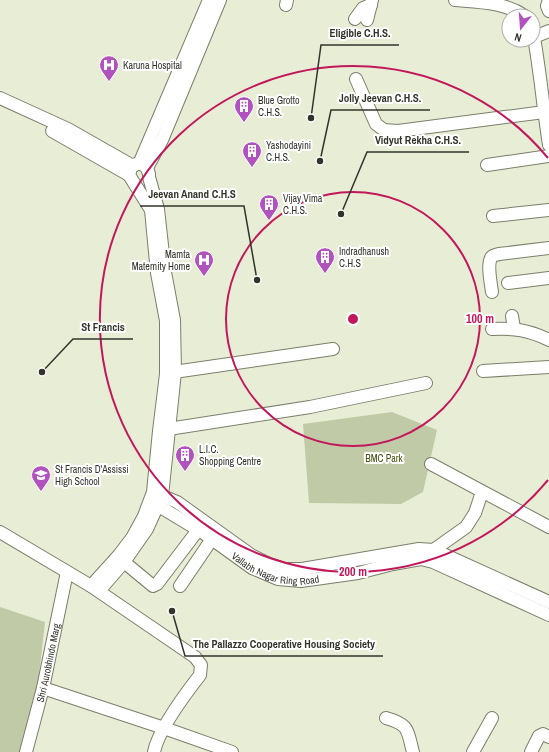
<svg xmlns="http://www.w3.org/2000/svg" width="549" height="752" font-family="'Archivo Narrow',sans-serif">
<style>
.green{fill:#c1caa6}
.lines{fill:none;stroke-linecap:round;stroke-linejoin:round}
.minor-casing{stroke:#7a7f6a;stroke-width:14}
.minor{stroke:#fff;stroke-width:12}
.ring{fill:none;stroke:#c2185b;stroke-width:2}
.labels{text-anchor:middle;stroke-width:4;stroke-linejoin:round;paint-order:stroke}
.poi-label{font-size:10px;fill:#32342b;stroke:#fff;text-anchor:start}
.park-label{font-size:10px;fill:#485312;stroke:#fff}
.street-label{font-size:10px;fill:#32342b;stroke:#fff}
.centre{fill:#c2185b;stroke:#fff;stroke-width:2}
.ring-label{font-size:12px;text-anchor:middle;font-weight:bold;fill:#c2185b;stroke:#fff;stroke-width:4;stroke-linejoin:round;paint-order:stroke}
.leader{fill:none;stroke:#32342b;stroke-width:1.5}
.callout-dot{fill:#32342b;stroke:#fff;stroke-width:1.5}
.callout-label{font-size:11px;text-anchor:middle;font-weight:bold;fill:#32342b;stroke:#fff;stroke-width:4;stroke-linejoin:round;paint-order:stroke}
</style>
<rect width="100%" height="100%" fill="#e8eed6"/>
<g class="green">
<path d="M392,412l45,18 -14,62 -22,12 -92,-1 -6,-79z"/>
<path d="M0,607l45,15 -11,98 -14,32h-20z"/>
</g>
<g class="lines">
<g class="minor-casing">
<g id="minor">
<path d="M455,0c25,2 49,2 70,16"/>
<path d="M549,0l-2,6 2,5"/>
<path d="M286,5l1,-5"/>
<path d="M355,19l8,-11 8,-3"/>
<path d="M367,20l5,-20"/>
<path d="M533,32c7,37 10,75 16,113"/>
<path d="M534,37l15,-6"/>
<path d="M356,79l20,45 8,6 14,1 146,-19"/>
<path d="M0,98l68,31 65,37"/>
<path d="M52,131l77,44"/>
<path d="M139,164l70,-164"/>
<path d="M487,165l62,-9"/>
<path d="M147,168l15,-28 58,-140"/>
<path d="M493,216l56,-6"/>
<path d="M508,283l41,-5"/>
<path d="M492,292c-1,-8 -5,-27 -1,-34 1,-3 5,-3 8,-4l50,-6"/>
<path d="M512,316l2,12"/>
<path d="M492,329c22,-1 37,1 57,11"/>
<path d="M483,371l66,-4"/>
<path d="M167,373l166,-24"/>
<path d="M162,430l148,-23 116,-24"/>
<path d="M431,464l118,63"/>
<path d="M155,493l22,9 74,53 18,9 15,5h18l117,-20 15,1 115,52"/>
<path id="s1" d="M152,502l50,30 50,36 26,11 23,2 57,-8 35,-9 28,-5 12,3 116,53"/>
<path d="M0,532l91,54 104,71 6,8 -1,10c-14,18 -42,56 -46,77"/>
<path d="M428,554l38,-27 9,-14 7,-21"/>
<path d="M124,562l29,24 4,-2 41,-54"/>
<path d="M91,586l28,-31 13,-17 12,-22 9,-24 6,-61 7,-57v-53l-9,-48 -6,-63 -22,-35 2,-7 5,-4h6l5,4 2,6v3l9,32 7,63 9,48 1,52 -13,124 -15,33 -23,33 -25,29"/>
<path d="M180,586l32,-47"/>
<path d="M43,688l121,40 68,24"/>
<path d="M386,718c24,7 21,12 27,34"/>
<path id="s2" d="M26,752l17,-64 24,-116"/>
<path d="M473,752l19,-34"/>
<path d="M531,752l8,-16 4,-2 6,3"/>
</g>
</g>
<use href="#minor" class="minor"/>
</g>
<g class="ring">
<circle cx="353" cy="319" r="127"/>
<path d="M548 480A253 253 0 1 1 548 158"/>
</g>
<defs>
<g id="hospital-pin" transform="scale(1)"><path d="M0 17L-7.5 6A9.5 9.5 0 1 1 7.5 6Z" fill="#b153be" stroke="#fff"/><path d="M-5-5h3v3.5h4V-5h3V5h-3V1.5h-4V5h-3Z" fill="#fff"/></g>
<g id="building-pin" transform="scale(1)"><path d="M0 17L-7.5 6A9.5 9.5 0 1 1 7.5 6Z" fill="#b153be" stroke="#fff"/><path d="M-4-6H4V6H1V3H-1V6H-4ZM-2.5-4.3h1.7v1.8h-1.7ZM.8-4.3h1.7v1.8H.8ZM-2.5-1h1.7V.8h-1.7ZM.8-1h1.7V.8H.8Z" fill="#fff"/></g>
<g id="school-pin" transform="scale(1)"><path d="M0 17L-7.5 6A9.5 9.5 0 1 1 7.5 6Z" fill="#b153be" stroke="#fff"/><path d="M0-5L7-2L0 1L-7-2ZM-4 1L0 2.5L4 1V4Q0 6-4 4Z" fill="#fff"/></g>
</defs>
<g fill-rule="evenodd">
<use href="#hospital-pin" x="109" y="65"/>
<use href="#building-pin" x="244" y="106"/>
<use href="#building-pin" x="252" y="151"/>
<use href="#building-pin" x="269" y="204"/>
<use href="#building-pin" x="325" y="257"/>
<use href="#hospital-pin" x="204" y="260"/>
<use href="#building-pin" x="185" y="455"/>
<use href="#school-pin" x="41" y="475"/>
</g>
<g class="labels">
<g class="poi-label">
<text x="123" y="69">Karuna Hospital</text>
<text x="258" y="104">Blue Grotto<tspan x="258" dy="12">C.H.S.</tspan></text>
<text x="266" y="149">Yashodayini<tspan x="266" dy="12">C.H.S.</tspan></text>
<text x="283" y="202">Vijay Vima<tspan x="283" dy="12">C.H.S.</tspan></text>
<text x="339" y="255">Indradhanush<tspan x="339" dy="12">C.H.S</tspan></text>
<text x="190" y="258" text-anchor="end">Mamta<tspan x="190" dy="12">Maternity Home</tspan></text>
<text x="199" y="453">L.I.C.<tspan x="199" dy="12">Shopping Centre</tspan></text>
<text x="55" y="473">St Francis D'Assissi<tspan x="55" dy="12">High School</tspan></text>
</g>
<g class="park-label">
<text x="384" y="462">BMC Park</text>
</g>
<g class="street-label">
<text dy="4" stroke="none"><textPath href="#s1" startOffset="143">Vallabh Nagar Ring Road</textPath></text>
<text dy="4" stroke="none"><textPath href="#s2" startOffset="92">Shri Aurobhindo Marg</textPath></text>
</g>
</g>
<circle cx="353" cy="319" r="6" class="centre"/>
<g class="ring-label">
<text x="480" y="323">100 m</text>
<text x="353" y="576">200 m</text>
</g>
<path class="leader" d="M311 118L321 45H399M320 161L331 110H430M341 214L367 152H469M257 280L244 206H140M42 372L73 339H133M172 611L185 656H383"/>
<g class="callout-dot">
<circle cx="311" cy="118" r="4"/>
<circle cx="320" cy="161" r="4"/>
<circle cx="341" cy="214" r="4"/>
<circle cx="257" cy="280" r="4"/>
<circle cx="42" cy="372" r="4"/>
<circle cx="172" cy="611" r="4"/>
</g>
<g class="callout-label">
<text x="360" y="37">Eligible C.H.S.</text>
<text x="380" y="102">Jolly Jeevan C.H.S.</text>
<text x="418" y="144">Vidyut Rekha C.H.S.</text>
<text x="192" y="198">Jeevan Anand C.H.S</text>
<text x="103" y="331">St Francis</text>
<text x="284" y="648">The Pallazzo Cooperative Housing Society</text>
</g>
<g transform="translate(521 28) rotate(197)"><circle r="19" fill="#ffffff" stroke="#adaeaa"/>
<path d="M0-3L7 15L0 10L-7 15Z" fill="#b153be"/>
<text y="-6" font-size="11" font-weight="bold" text-anchor="middle" fill="#32342b">N</text>
</g>
</svg>
